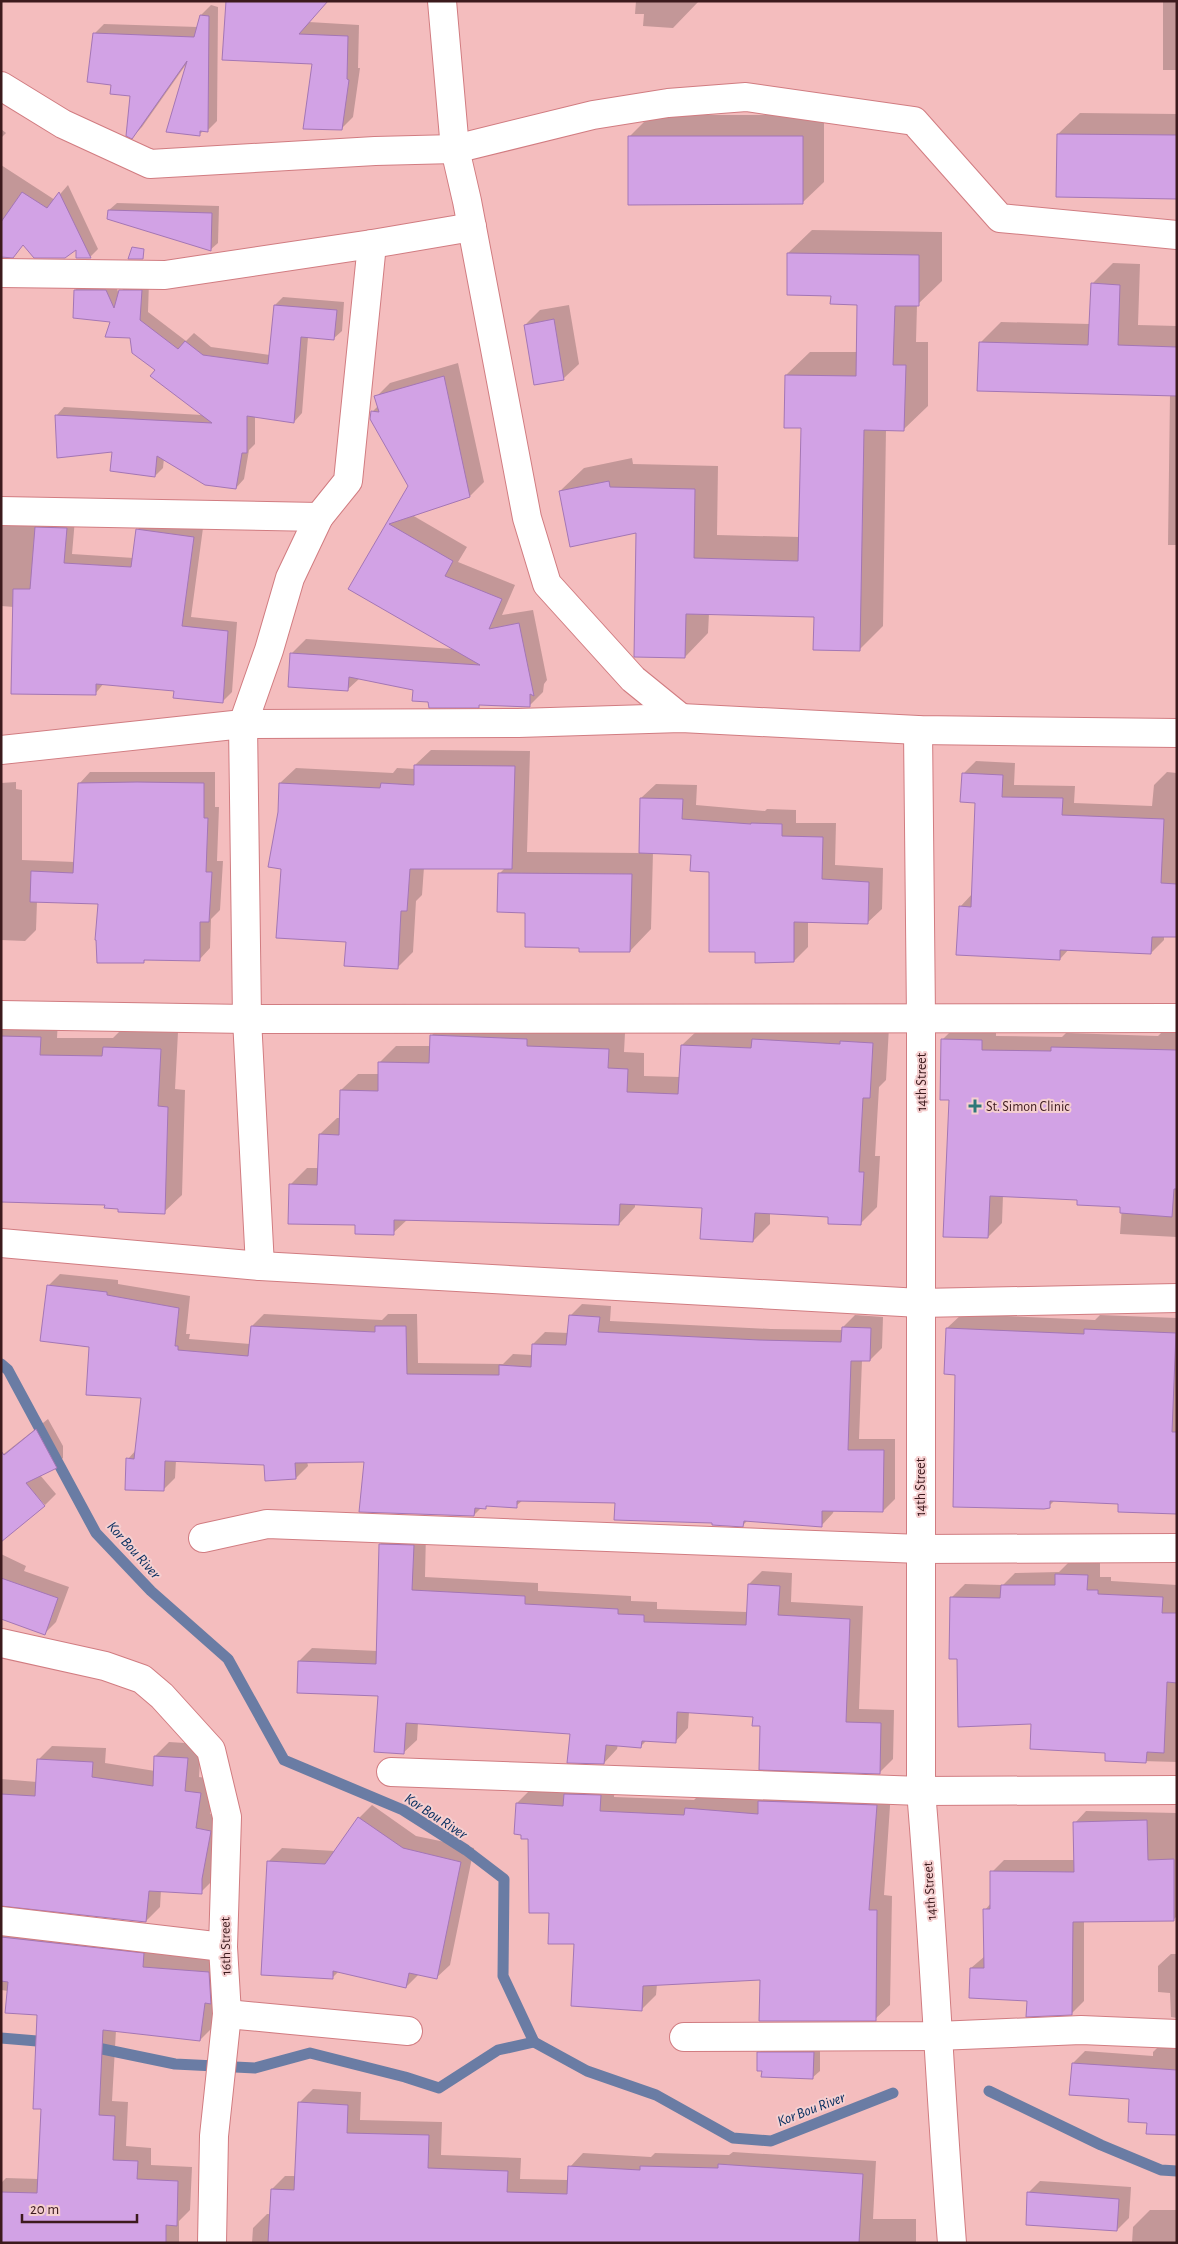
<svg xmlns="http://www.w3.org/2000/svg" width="1178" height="2244" font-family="'Alegreya Sans',sans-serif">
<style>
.shadow{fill:#0003}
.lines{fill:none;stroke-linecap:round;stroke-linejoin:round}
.stream{stroke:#6a7ca4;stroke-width:11}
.building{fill:#d2a2e5;stroke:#a476b5}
.street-casing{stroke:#d17c81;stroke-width:30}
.street{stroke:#fff;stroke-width:28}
.poi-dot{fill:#2e7879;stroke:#f5cfd0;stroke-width:2}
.labels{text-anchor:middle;stroke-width:4;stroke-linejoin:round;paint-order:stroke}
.street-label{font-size:14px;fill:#3c1a1d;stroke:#f5cfd0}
.poi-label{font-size:14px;fill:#3c1a1d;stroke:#f5cfd0;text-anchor:start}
.water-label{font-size:15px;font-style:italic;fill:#042c5e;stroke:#f5cfd0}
</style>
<rect width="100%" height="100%" fill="#f4bdbe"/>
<g class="shadow">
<path d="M636,1h63l-26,27 -30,-2 1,-12h-9z"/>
<rect x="1163" y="1" width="14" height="69"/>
<path d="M211,5l7,2 -1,114 -10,10 -3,-1 -4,4 -13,-71 -45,64 -10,10 -1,-42 -19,-11 -18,-50 10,-10 94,3 3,-12z"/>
<path d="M309,22l50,3 -1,43h2l-7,49 -12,12 -27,-67 -90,-4z"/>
<path d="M1080,113l97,1v83l-119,-63z"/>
<path d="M651,115h173v67l-22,21 -173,-66z"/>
<path d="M1,129l5,4 -5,5z"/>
<path d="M1,165l54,35 13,-15 30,64 -8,8 -13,-10 -51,-8 -13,17 -12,2z"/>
<path d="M117,203l102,3 -1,37 -8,7 -101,-40z"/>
<path d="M812,230l130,2v49l-25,24 -1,37h12v64l-24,23h-18l-3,197 -24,24 -44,-35 -106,-2 -1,20 -23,24 -48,-125 -77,-41 24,-23 48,-10 1,6 85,2 -1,69 83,2 2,-110 -16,-52 24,-23h47l1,-48 -26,-10 -44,-41z"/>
<path d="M1113,263l27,1 -2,61 39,1v219h-9l2,-151 -190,-51 21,-21 89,2 2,-40z"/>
<path d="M84,282h30l5,12 10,-12h20l-1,30 38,29 8,-8 17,14 59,8 5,-50 8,-8 61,5 -2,29 -9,8 -25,-2 -6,76 -8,9 -39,-6v28l-6,6 -5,29 -8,9 -72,-30 -1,10 -8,8 -99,-60 8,-9 138,8 -71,-78 -56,-47z"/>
<path d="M569,305l10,59 -15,14 -29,6 -10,-59 15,-15z"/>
<path d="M458,363l26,119 -14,14 -58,19 55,32 -9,15 57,23 -13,30 31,-5 14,70 -3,4 -1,8 -14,14 -48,-2 -3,2 -49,-5 -15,-12 -54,-11 -13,12 -55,-37 14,-14 148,10 -104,-60 60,-103 -38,-74 6,-6 -2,-9 14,-14z"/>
<path d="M45,518l30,1 -3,35 62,4 3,-28 10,-10 56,8 -12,89 46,5 -5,70 -9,9 -48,-11 -71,-7 -9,11 -81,-87 -13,-1v-81l36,1z"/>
<path d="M431,750l99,1 -3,101 113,1 1,-55 15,-14 41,1 -1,20 69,6 2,-2 29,1v13h40l-1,42 48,3 -1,41 -15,14 -59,-2v26l-14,14 -38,-10 -46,-81 -18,-16 -39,-2 -2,77 -21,22 -50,-4 -54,-36 -26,-38 6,-6h-82l-2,28 -6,6 -3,51 -16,16 -50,-27 -65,-73 -3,-56 1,-29 16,-15 97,5 4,-5 18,1v-4z"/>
<path d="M976,761l39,2 -1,22 61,1 -1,17 78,3 2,-21 13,-13 10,1v163h-13v4l-13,13 -82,-4 -9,10 -100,-52 13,-14 3,-91 -13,-28z"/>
<path d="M90,772h125v35h4l-2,54h6l-3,49 -9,9 -1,29 -11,12 -52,-2 -3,3 -44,-58 -63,-2 -1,29 -11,11 -24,-1v-157l15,-1v7l6,1v70l53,2 4,-78z"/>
<path d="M1,1019l57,1 -1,18h56l8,-8 57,2 -3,57 10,1 -3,105 -18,17 -45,-5 -13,-3 -105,-4z"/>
<path d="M448,1019l95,11 82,3 -1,19 20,1v23l36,1 2,-32 17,-16 190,-2 -3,53 -7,7 -4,69h5l-3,51 -17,17 -31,-8 -59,-3v11l-17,17 -50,-34 -68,-4v4l-16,17 -211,-5 -15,14 -37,-9 -65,-40 16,-16h12l1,-34 17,-16h4v-28l17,-16h21v-11l17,-17h35v-10z"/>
<path d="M956,1026h40v10l66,1 4,-4 92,3 10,-10h9v211l-57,-3 2,-28 -43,-7 -76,-4 -1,28 -14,14 -38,-138 -8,-59z"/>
<path d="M60,1274l58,6v4l72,12 -4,38h4l-1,5 61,5 2,-18 12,-12 118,6 6,-6h29l1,49 85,1 10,-10 19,1 1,-11 12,-12 24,1 1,-17 12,-12 29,2 -1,15 161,8 72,1v-3l12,-12 28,2 -1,31 -12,12h-8l-3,79h36v60l-12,12 -49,-1 -1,3 -11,12 -74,-5 -5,5 -30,-3 -97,-20 -93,-2 -7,6 -28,-1 -3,3h-4l-7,7 -109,-55 -58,1 1,5 -12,12 -31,-14 -89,-4 -1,18 -12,12 -35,-31 8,-9 6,-53 -52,-51 -42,-60z"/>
<path d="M962,1314l133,6 5,-5 77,3v195l-58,-10 -64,-3 -6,6 -92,-133 -10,-45z"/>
<path d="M48,1419l15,27v12l-12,11 -11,6 16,19 -11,11 -44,-49z"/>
<path d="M394,1531l32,1 -1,45 113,6v8l93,5v5l26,1v7l90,3 2,-28 13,-13 30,2 -1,29 72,4 -4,103 35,1 -1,49 -14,14 -118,-48 -7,-9 -65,-4 -1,16 -13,14 -28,-2 -6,6 -23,-2 -1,5 -13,14 -32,-31 -154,-9 -1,17 -14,13 -23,-58 -81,-34 13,-13 66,3 2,-107z"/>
<path d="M1,1554l25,12 -2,5 45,16 -13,35 -11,11 -44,-15z"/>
<path d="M1070,1561l30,1v15h11v4l66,4v177l-71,-2v-8l-74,-30 -74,-64 -7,-60 14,-14 38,1 12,-12 44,-1z"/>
<path d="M169,1742l32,2 -2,33 15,2 -4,35 14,3 -9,61 -14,14 -40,-2 -1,17 -14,14 -145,-17v-125l36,3 1,-22 14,-14 54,2 -1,15 50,8v-15z"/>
<path d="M615,1781l-1,16 80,3 7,-7 190,-2 -7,104 8,1 -2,109 -15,14 -114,-40 -104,5 -1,11 -15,15 -65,-67 -25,-31 -21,-74 -13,-35 15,-15z"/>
<path d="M372,1805l44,31 58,12 -24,117 -14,13 -17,-4 -13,13 -67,-16 -7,7 -63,-117 13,-13 53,3 24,-33z"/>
<path d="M1086,1811l91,2v103l-3,3 -90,1v81l-12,12 -44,-14 -57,-31 14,-12v-46l6,-7 1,-31 12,-12h71l-1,-36z"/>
<path d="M1,1914l156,26 -1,13 66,5 -8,68 -14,14 -84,-10 -4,71 16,1 -2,44 25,2v17l41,2 -2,43 -11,11v22h-178v-60l5,-5 33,1 4,-71 -5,-94 -30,-23 -7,-1z"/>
<path d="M1171,1954h6v64l-6,-1 -1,-24 -12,-1v-26z"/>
<path d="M1166,2039h11v95l-29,-12 -17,-24 -58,-35 12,-12 68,5v-4z"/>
<path d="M820,2045v26l-8,7 -49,-8 -4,-17 7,-7z"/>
<path d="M313,2089l48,3 -1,28 82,2 -1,33 80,3 -1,21 49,1 1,-13 13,-14 68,4 4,-4 74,2 4,-3 143,9 -3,58h43v24h-664l1,-15 14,-14h3l2,-25 13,-13h10l4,-73z"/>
<path d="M1040,2181l91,6 -2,31 -12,12 -89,-37z"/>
<path d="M1150,2210h27v33h-45l1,-16z"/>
</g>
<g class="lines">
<g class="stream">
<path d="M1,1364l7,6 88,163 55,58 77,68 56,101 119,50 63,40 38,29 -1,97 31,66 53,29 69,24 77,43 38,3 122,-48"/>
<path d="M1,2038l48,4"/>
<path d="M88,2046l87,18 80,4 55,-15 95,24 34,11 59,-38 36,-8"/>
<path d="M989,2091l112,54 60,25 16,1"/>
</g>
</g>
<g class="building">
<path d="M226,1h102l-29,33 49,2 -1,43 2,1 -7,50 -39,-1 9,-65 -90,-4z"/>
<path d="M200,15l9,1 -1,116 -8,-1v5l-34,-4 21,-71 -55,78 -6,-3 4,-40 -20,-2 1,-9 -24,-3 6,-49 101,4z"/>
<path d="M1057,134l120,1v64l-121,-2z"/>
<path d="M628,136h175v68l-175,1z"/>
<path d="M22,192l25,16 12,-16 32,66h-15v-8l-11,8h-31l-11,-13 -10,13 -12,-1v-35z"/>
<path d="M108,210l104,3 -1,38 -104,-32z"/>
<path d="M132,247l12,2 -1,10h-15z"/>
<path d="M787,253l132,2v51h-24l-2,59h13l-2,66 -40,-1 -4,221 -47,-1 1,-33 -128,-3 -1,44 -51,-1 2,-124 -66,14 -11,-56 50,-10 1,6 85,2 -1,69 104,3 3,-133h-17l1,-53 71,1 1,-71 -27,-1 1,-8 -44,-1z"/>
<path d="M1091,283l29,2 -2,60 59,2v49l-200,-5 2,-49 109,3z"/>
<path d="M74,290h32l8,18 5,-18h23l-2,30 38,29 7,-8 18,14 65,9 6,-59 63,5 -3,30 -33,-3 -7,86 -47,-7v37h-5l-6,36 -31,-4 -48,-29 -2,21 -45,-6 2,-19 -55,6 -2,-43 157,8 -62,-47 5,-6 -23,-17 -2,-15 -25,-1 5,-15 -37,-4z"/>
<path d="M554,319l10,61 -30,5 -10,-60z"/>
<path d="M444,376l26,121 -81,27 64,37 -8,15 57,23 -13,30 30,-6 15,73 -4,-2v13l-51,-2v3h-50l-1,-6 -16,-1 1,-11 -64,-13 -1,14 -60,-4 2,-34 190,12 -132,-76 60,-103 -38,-67 1,-8 8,1 -5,-16z"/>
<path d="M35,527l32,1 -3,35 67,4 5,-38 58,8 -12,89 46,5 -5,72 -50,-5 1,-7 -78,-7v11l-85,-1 2,-105h17z"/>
<path d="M414,765l101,1 -3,103h-102l-3,42h-6l-3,58 -54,-3 2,-24 -70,-4 5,-69 -13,-2 10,-55 1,-29 101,5 1,-5 33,2z"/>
<path d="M962,773l41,2 -1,22 61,1 -1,17 102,4 -3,64 16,1v53h-25l-1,17 -91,-4v10l-104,-5 3,-49 12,1 4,-104 -15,-1z"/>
<path d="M137,782l67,1v35h4l-2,54h6l-3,50h-9v39l-56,-1v3h-47l-1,-23h-1l3,-36 -68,-2 1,-31 42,2 5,-90z"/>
<path d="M640,798l43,1 -1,20 69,5v-1l31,1v12l41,1 -1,42 47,3 -1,42 -74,-2v40l-39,1v-11h-46v-80l-19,-1 1,-16 -52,-2z"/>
<path d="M498,873l134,1 -2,78h-51v-4l-54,-1v-34l-28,-1z"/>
<path d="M430,1035l97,4v7l82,3 -1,19 20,1 -1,23 51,2 3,-49 70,3 1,-9 88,5v-3l33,2 -3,55h-7l-4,74h5l-3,53 -33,-1v-7l-73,-4 -2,29 -53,-3 2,-31 -82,-4 -1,21 -225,-5v15l-39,-1v-9l-67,-1 1,-40 28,1 2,-51 20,1 1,-45 38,1v-29l51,1z"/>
<path d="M1,1036l40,1 -1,18 62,1 1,-9 58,2 -3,57 10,1 -3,107 -47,-2v-3l-14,-1 1,-3 -104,-3z"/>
<path d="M941,1039l41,1v10l69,1v-4l126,3v139h-3l-2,28 -52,-4v-6l-43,-2v-5l-87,-4 -2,42 -45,-1 6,-137h-9z"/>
<path d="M47,1285l60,7v3l72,13 -4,38h3v4l70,6 3,-30 124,6v-6h31l1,48 92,1v-10l32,2 1,-23 34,1 3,-30 31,2 -2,15 161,8 82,2 1,-15 29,1 -1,33h-19l-3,89h36l-1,62 -61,-1v16l-78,-6 -1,6 -31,-2v-2l-98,-3 1,-17 -98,-2v7l-31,-2v3l-11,-1 -1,8 -115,-4 5,-50 -69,1 1,16 -31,2 -1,-16 -99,-4 -1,30 -39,-1 1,-32 8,1 7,-61 -55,-3 3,-48 -49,-6z"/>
<path d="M946,1328l138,6v-5l92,4 -4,99h5v82l-59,-2v-8l-68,-3v7l-6,1 -91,-2 2,-132 -11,-1z"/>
<path d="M36,1429l21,39 -31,15 19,23 -44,36v-91l3,4z"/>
<path d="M379,1544l35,1 -2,45 113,6v8l93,5v5l26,1v7l102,3 2,-41 32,2 -2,29 72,4 -4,103 35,1 -1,51 -121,-4 1,-44h-8l1,-9 -76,-5 -1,31 -34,-2 -1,7 -35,-3 -2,19 -37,-1 3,-29 -164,-11 -2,31 -30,-2 4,-56 -81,-3 1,-32 78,3z"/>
<path d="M1055,1574l33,1 -1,15h11v4l65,3 -1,16h15v70l-10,-1 -3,71 -17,-1 -1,11 -41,-2v-8l-75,-4 1,-25 -73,3 -1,-68h-8l1,-62 50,1 1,-13h54z"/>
<path d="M1,1578l57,20 -13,37 -44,-16z"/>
<path d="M154,1756l34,2 -3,33 16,2 -5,35 15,3 -9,48v15l-53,-3 -3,31 -145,-16v-112l34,2 2,-37 56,3 -1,15 61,9z"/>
<path d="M564,1794l37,1 -1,16 84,4 1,-7 73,6v-13l119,4 -8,105h8l-1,111h-117l1,-41 -117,6 -1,25 -71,-5 3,-62h-26l1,-31h-20l-1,-74h-7v-4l-7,-1 2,-31 47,3z"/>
<path d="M358,1817l45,31 58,14 -24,117 -28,-6 -3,15 -73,-17v8l-72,-4 6,-114 58,3z"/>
<path d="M1147,1820l1,40 26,-1v62l-101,1 -1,93 -46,2 1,-16 -58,-3 1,-30h14l-1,-59h7v-38l84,1 -1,-50z"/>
<path d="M1,1937l143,16 -1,14 66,5 2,32 -6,-1 -5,38 -97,-11 -4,85 16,1 -2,44 25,1 -1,18 41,2 -1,45 -11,-1v18h-165v-51l36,1 4,-84h-8l4,-94 -32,-2 3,-31 -7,-1z"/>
<path d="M757,2052h57l-1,27 -52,-2 1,-6h-5z"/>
<path d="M1072,2063l105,7v65l-31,-1 1,-11 -19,-1 1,-23 -60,-4z"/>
<path d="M298,2102l50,3 -1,28 82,2 -1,33 80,3 -1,21 60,2 1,-28 72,4v-4l78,2v-4l145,10 -4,69h-591l3,-54 23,1z"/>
<path d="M1027,2192l92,7 -2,32 -91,-6z"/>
</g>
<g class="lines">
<g class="street-casing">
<g id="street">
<path d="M442,1l13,148 12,52 60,317 20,66 86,95 48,39"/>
<path d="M1,86l62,38 87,40 225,-13 80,-2 138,-34 75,-12 78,-6 168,24 86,97 177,17"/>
<path d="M1,273l164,2 207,-31 100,-17"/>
<path d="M1,511l318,6"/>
<path d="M918,730l3,287v774c13,151 19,301 31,452"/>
<path d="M1,750l242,-26 275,-1 163,-5 237,12 259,3"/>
<path d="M1,1015l246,4 930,-1"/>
<path d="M1,1243l259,23 660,37 257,-5"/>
<path d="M260,1266l-13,-247 -4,-295 26,-74 21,-72 29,-61 29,-36 24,-237"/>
<path d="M203,1538l64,-14 654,25 256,-1"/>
<path d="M1,1643l104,23 37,13 20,17 49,54 16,67 -4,130 4,67 -13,122 -2,107"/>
<path d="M391,1772l530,19 256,-1"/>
<path d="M1,1921l222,26"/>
<path d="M227,2014l181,17"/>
<path d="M684,2037l253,-1 144,-6 96,4"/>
</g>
</g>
<use href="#street" class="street"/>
</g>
<path class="poi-dot" d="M972.5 1098.5h5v5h5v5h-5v5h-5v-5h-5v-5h5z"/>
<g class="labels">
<g class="street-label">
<text transform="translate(921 1082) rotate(-90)" y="5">14th Street</text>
<text transform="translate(920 1487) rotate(-90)" y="5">14th Street</text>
<text transform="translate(929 1891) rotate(-94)" y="5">14th Street</text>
<text transform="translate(225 1946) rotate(-91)" y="5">16th Street</text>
</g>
<g class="poi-label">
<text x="986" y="1111">St. Simon Clinic</text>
</g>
<g class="water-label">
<text transform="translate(134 1550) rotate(48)" y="5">Kor Bou River</text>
<text transform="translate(436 1816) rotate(33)" y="5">Kor Bou River</text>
<text transform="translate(811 2109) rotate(-21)" y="5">Kor Bou River</text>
</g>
</g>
<rect width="1178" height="2244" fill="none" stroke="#3c1a1d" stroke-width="5"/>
<path d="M22 2214v8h115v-8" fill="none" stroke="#3c1a1d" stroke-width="2.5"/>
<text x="30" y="2214" font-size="15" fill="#3c1a1d" stroke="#f5cfd0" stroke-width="4" paint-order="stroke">20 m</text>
</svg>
